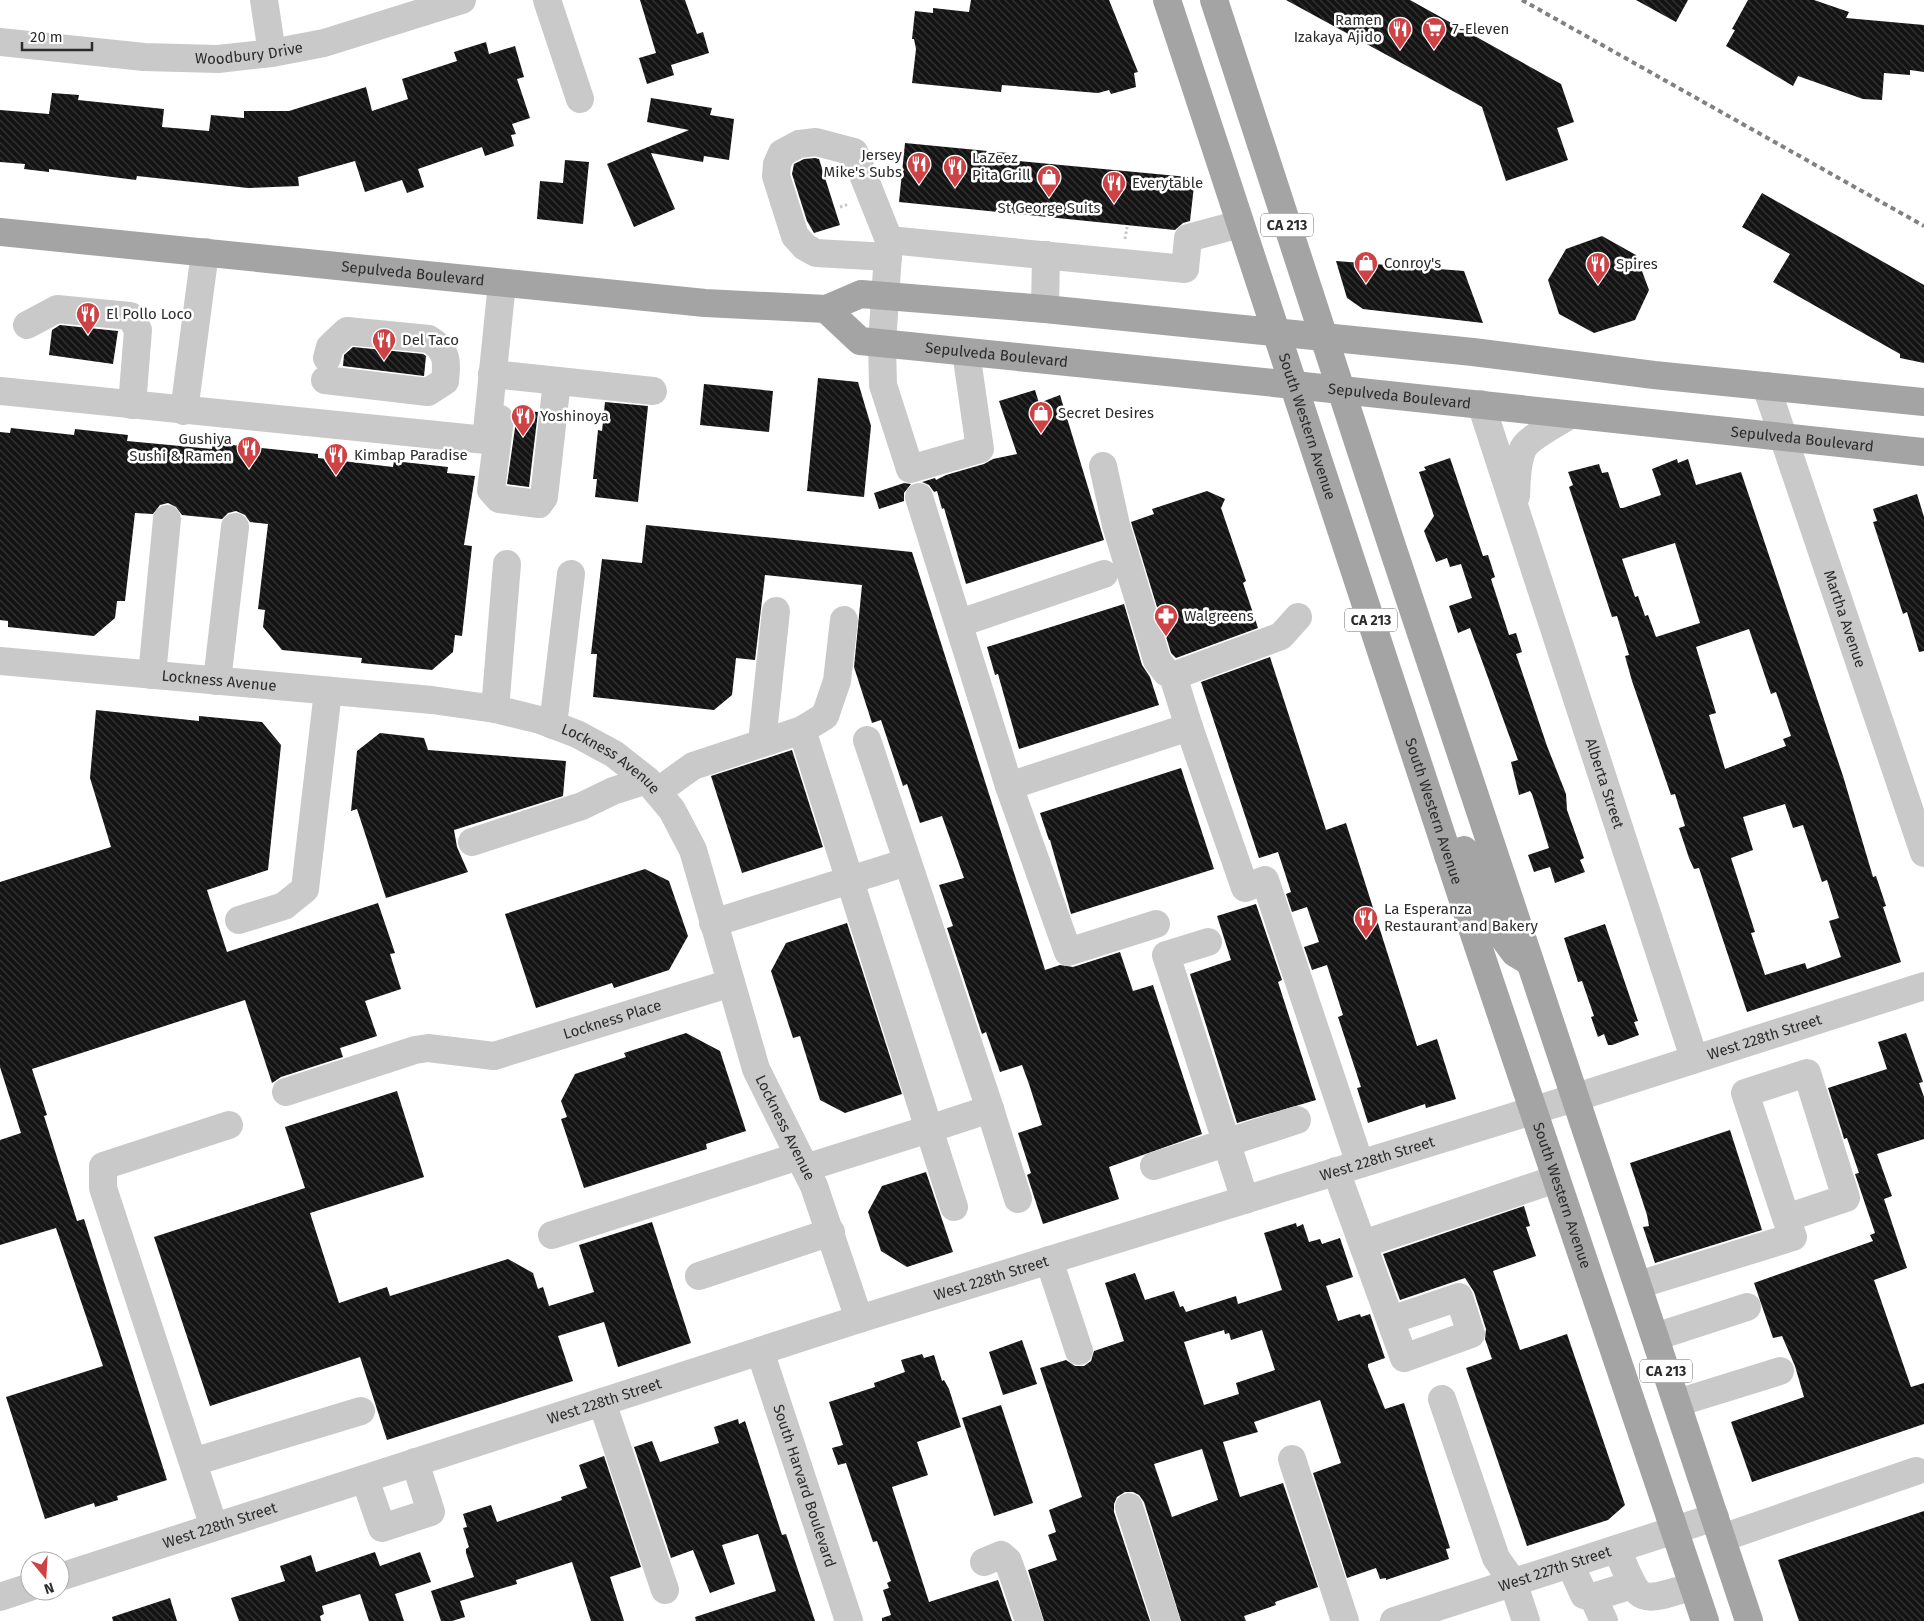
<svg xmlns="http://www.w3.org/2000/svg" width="1924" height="1621" font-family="'Fira Sans',sans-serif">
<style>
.building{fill:url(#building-back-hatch);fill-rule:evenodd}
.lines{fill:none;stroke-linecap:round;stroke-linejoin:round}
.path{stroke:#c9c9c9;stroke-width:3;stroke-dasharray:2.5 2.5;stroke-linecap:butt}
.minor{stroke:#c9c9c9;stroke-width:28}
.major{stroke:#a4a4a4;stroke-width:28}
.rail{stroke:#818181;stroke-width:4;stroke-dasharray:5 4;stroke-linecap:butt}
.labels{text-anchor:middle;stroke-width:5;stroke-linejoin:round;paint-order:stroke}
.shield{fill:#fff;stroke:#6b6b6b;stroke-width:1}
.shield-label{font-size:14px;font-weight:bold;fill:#2c2c2c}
.poi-label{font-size:15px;fill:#2c2c2c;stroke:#fff;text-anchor:start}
.street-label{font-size:15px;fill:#2c2c2c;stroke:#fff}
</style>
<defs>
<pattern id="building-back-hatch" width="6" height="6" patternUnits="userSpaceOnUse" patternTransform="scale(1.25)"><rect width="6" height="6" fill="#131313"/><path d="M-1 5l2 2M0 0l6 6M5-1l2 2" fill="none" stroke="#363636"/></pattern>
</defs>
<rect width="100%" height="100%" fill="#fff"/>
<g class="building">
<path d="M640,0h45l12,34 6,-2 6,21 -38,12 3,10 -27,9 -8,-26 17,-5z"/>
<path d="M971,0h138l29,72 -4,1 2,14 -25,7 -2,-4 -11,3 -96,-8 -1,7 -89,-9 4,-34 -2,-10h-2l3,-28 18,2v-5l36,4z"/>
<path d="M1286,0h124l151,84 13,38 -17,6 11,32 -62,21 -24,-74z"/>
<path d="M1636,0h52l-12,22z"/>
<path d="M1748,0h66l35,12 -3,6 78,7v47l-14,-2v5l-26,-2 -2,27 -19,-1 -65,-23 -5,10 -67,-40 9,-16 -3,-1z"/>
<path d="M486,42l3,12 26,-8 9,31 -7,2 13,39 -18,6 4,10 -5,1 3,11 -29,10 -3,-9 -64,22 6,18 -17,6 -5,-13 -37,12 -10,-31 -57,16 1,9 -51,2 -111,-12 -1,4 -87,-11v3l-25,-3 1,-5 -25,-2v-52l49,4 3,-21 27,2 -1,5 86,9 -2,18 47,4 2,-16 33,3v-7h45l77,-24 6,24 36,-12 -6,-20 55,-18 -3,-9z"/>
<path d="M651,98l61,10 -2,7 24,4 -5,41 -25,-4 -1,6 -52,-9 24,56 -41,18 -27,-63 82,-34 -42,-8z"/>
<path d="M905,143l103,10v7l180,17 -1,8 7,1 -4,35 -7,2 -8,7 -276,-28z"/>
<path d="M815,158l4,1 21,66 -26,8 -7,-12 -15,-47 2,-10 10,-5z"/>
<path d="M565,160l24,2 -6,62 -46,-5 3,-38 23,2z"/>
<path d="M1762,193l162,92v78l-24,-5v-4l-127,-72 17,-28 -48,-27z"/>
<path d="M1602,236l34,19 13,35 -14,30 -41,13 -35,-19 -11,-34 18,-31z"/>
<path d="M1336,261l128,10 19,52 -120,-14 -16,-11z"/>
<path d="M60,325l58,6 -5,33 -64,-9 3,-25z"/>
<path d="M353,347l70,7 3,2 -2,20 -81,-10 1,-11z"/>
<path d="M818,378l40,4 13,44 -7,71 -57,-6z"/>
<path d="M704,384l69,7 -4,41 -69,-7z"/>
<path d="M1035,390l4,13 21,-8 44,145 -138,44 -22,-76 -2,1 -5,-18 -3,1 -5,-7 -7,-3 13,-4 1,2 10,-5 38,-11 9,-5 24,-5 -18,-53z"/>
<path d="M605,402l43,4 -10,96 -43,-5 2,-18h-4l5,-49 4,1z"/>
<path d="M512,410l26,2 -9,75 -22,-3 9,-63z"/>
<path d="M11,428l63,7 1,-6 53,6 -1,6 85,8 1,-6 87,9 18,2v4l75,9 1,-6 54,6 -1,6 28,3 -11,69 8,1 -10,90 -7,-1 -2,17 -21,18 -71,-7 1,-5 -80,-8 -19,-23 2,-17 -7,-1 10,-85 -18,-2 -5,-7 -9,-4 -8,2 -6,6 -40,-4 -6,-8 -8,-4 -8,2 -7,9 -18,-1 -10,88h-8l-2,17 -21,18 -86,-9v-6l-8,-1v-188l10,1z"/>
<path d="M1450,458l33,98 5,-1 7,22 -4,2 18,56 7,-2 6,19 -6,2 31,92 19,48 1,16 17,48 -4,2 5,12 -30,11 -5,-16 -16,5 -6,-17 21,-7 -17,-54 -2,-3 -11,4 -8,-33 7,-2 -48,-132 -12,5 -9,-27 23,-8 -11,-34 -11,3 -3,-9 -11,4 -12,-31 10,-15 -15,-44 7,-2 -2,-3z"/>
<path d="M1677,459l1,4 10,-4 8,26 45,-13 102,304 30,101 3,-1 10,30 -3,1 18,55 -154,50 -48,-144 -5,1 -5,-11 -10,-30 6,-2 -10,-32 -4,1 -9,-26 -30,-88 -7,-25 4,-1 -12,-39 -5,1 -43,-130 4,-2 -5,-13 31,-8 3,9 6,-1 12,36h3l38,-13 -9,-26zM1675,543l25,80 -44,14 -8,-22 -3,1 -7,-20 -3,1 -13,-38zM1749,629l22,65 5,-2 15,44 -8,3 3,7 -61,23 -16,-54 7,-2 -20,-66zM1785,804l8,24 10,-3 19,57 5,-2 12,38 -10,3 12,36 -34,12 -2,-6 -40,12 -14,-42 4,-1 -24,-74 22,-8 -10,-33z"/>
<path d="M904,483l7,1 -7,9v8l-25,8 -5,-16z"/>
<path d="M1207,491l18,8 -4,9 25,73 -3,2 15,45 -82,30 -5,-5 -40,-131 23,-8 -2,-5z"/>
<path d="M1917,494l7,23v134l-5,1 -12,-40 -4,2 -30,-92 4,-1 -4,-12z"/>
<path d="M646,525l266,27 133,418 15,-5 13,2 47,-15 13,39 20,-6 49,149 -93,33 10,32 -76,25 -16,-49 4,-2 -13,-40 24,-8 -13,-41 -7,-19 -22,7 -14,-40 -4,2 -35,-106 6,-2 -14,-41 25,-7 -22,-62 -22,7 -13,-39 -4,2 -22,-66 -9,3 -18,-56 8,-82 -97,-10 -10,85 -19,-2 -4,37 -18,15 -121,-13 4,-43h-6l11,-95 40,4z"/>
<path d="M1124,604l18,61 8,12 9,28 -140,44 -21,-75 -3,1 -8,-28z"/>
<path d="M1270,657l56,173 20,-7 71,223 20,-7 19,60 -30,9 -1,-4 -57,19 -11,-35 4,-1 -23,-70 5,-2 -16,-50 -15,5 -8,-23 15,-5 -12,-35 -15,5 -6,-18 5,-2 -13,-40 -19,6 -58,-176z"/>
<path d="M96,710l103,11v-5l63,6 19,23 -13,125 -61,20 20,62 151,-49 17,50 -5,1 11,35 -36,12 12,35 -37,12 3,9 -62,20 -9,6 -27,-83 -213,69 15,46 -3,1 33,105 7,-2 83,261 -50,16 1,4 -23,7 -1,-4 -49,16 -39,-122 97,-31 -47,-138 -56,17v-105l21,-7 -21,-66v-185l111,-35 -21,-69z"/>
<path d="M380,733l44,5 4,12 138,11 -3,35 -109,34 3,17 11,25 -82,26 -29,-89 -6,2 6,-60z"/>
<path d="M792,750l31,97 -81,26 -31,-97z"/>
<path d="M1181,768l33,101 -143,45 -21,-74h-1l-9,-27z"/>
<path d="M645,869l24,12 19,55 -19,34 -55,18 -2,-5 -76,25 -31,-94z"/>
<path d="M1256,904l26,76 -4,2 38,118 -79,23 -47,-149 41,-14 -14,-44z"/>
<path d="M847,923l55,171 -57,19 -25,-13 -20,-64 -7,2 -22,-67 15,-28z"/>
<path d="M1605,924l33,97 -4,1 5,13 -27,10h-4l-4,-11 -6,3 -7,-20 3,-1 -12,-35 -4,1 -14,-44z"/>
<path d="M686,1033l34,18 26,80 -40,13 1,5 -123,39 -23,-69 6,-2 -6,-16 14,-27 51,-17 -2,-4z"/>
<path d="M1906,1033l17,49 -4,1 5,14v42l-47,15 15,42 -8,3 23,69 -33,12 37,107 13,-4v41l-172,58 -21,-60 73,-25 -9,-31 -13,-30 -9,2 -19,-55 119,-42 -3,-6 5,-2 -20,-59 4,-1 -12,-35 -3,1 -2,-7 -14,-44 59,-19 -9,-27z"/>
<path d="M397,1091l27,86 -114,36 29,90 48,-16 3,9 118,-37 25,14 5,16 5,-2 6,19 45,-14 -15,-47 73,-23 39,121 -73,24 -14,-45 -46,14 15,45 -186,59 -27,-83 -150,49 -56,-169 151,-49 -20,-61z"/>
<path d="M1730,1130l32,100 -107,33 -12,-36 6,-1 -2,-11 -17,-52z"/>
<path d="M926,1172l27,80 -46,15 -26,-16 -13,-39 14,-26z"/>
<path d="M1524,1206l6,20 -4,1 10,29 -43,15 27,79 47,-16 58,171 -17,15 -81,26 -61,-178 26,-9 -7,-20 1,-10 -12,-37 -9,-14 -65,22 -17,-46z"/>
<path d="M1296,1223l1,4 6,-3 6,18 11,-3 2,5 18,-6 13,39 -27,9 12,35 22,-7 1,3 9,-3 15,44 -17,6v3l17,42 19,-6 46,145 -4,1 3,10 -63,21v-2l-6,1 -4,-11 -29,10 -34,-105 28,-10 -21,-63 -66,22 4,10 -35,10 17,55 43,-14 35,104 -43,15 1,3 -32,11 2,5h-65l-37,-119 -5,-7 -6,-3h-8l-8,5 -3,7v8l36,109h-106l-16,-51 29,-10 -9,-25 8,-3 -7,-22 33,-13 -42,-129 26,-8 9,6h9l7,-5 3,-10 30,-10 -19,-58 30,-10 10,27 29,-9 6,16 3,-1 3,6 50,-16 2,8 44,-14 -18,-57zM1224,1330l1,4 4,-1 2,7 31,-10 13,40 -39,13 3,11 -35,11 -20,-63zM1202,1449l16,51 -46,17 -18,-53z"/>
<path d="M1022,1340l15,44 -34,11 -14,-43z"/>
<path d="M922,1354l2,4 10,-3 8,26 2,-1 5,9 12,38 -44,15 11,33 -36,12 37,115 69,-22 14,41h-130v-3l9,-3 -8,-25 6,-2 -2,-5 4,-2 -14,-40 -4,1 -27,-79 -8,2 -6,-17 11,-3 -14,-43 46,-15 -1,-4 31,-11 -4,-12z"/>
<path d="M1001,1405l32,98 -39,13 -32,-98z"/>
<path d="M738,1419l1,5 6,-3 37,114 4,-1 29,87h-119l-1,-4 81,-26 -18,-57 -36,11 13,39 -25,9 -17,-43 -22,8 -37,-111 18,-6 8,21 59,-19 -5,-16z"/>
<path d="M604,1456l37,111 -31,10 14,44h-33l-19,-59 -56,18 1,4 -57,17 5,16 -13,4h-11l-10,-30 43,-14 -8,-24v-4l3,-2 -6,-19 4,-1 -4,-13 28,-9 6,17 65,-22 -1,-3 26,-9 -8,-23z"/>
<path d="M1924,1511v110h-125l-21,-61z"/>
<path d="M375,1552l5,14 40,-14 11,30 -36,12 9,27h-35l-9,-27 -38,12 2,8 -4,2 1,5h-82l-8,-23 54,-17 -5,-15 31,-11 5,17z"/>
<path d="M170,1598l7,23h-64l-1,-4z"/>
</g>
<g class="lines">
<g class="path">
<path d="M840,207l9,-3"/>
<path d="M1125,239l2,-12"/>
</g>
<g class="minor">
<path d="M264,0l8,53"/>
<path d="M547,0l33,99"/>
<path id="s1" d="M0,42l144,15 74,2 54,-6 52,-10 138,-43"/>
<path d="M888,257l-72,-4 -11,-6 -10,-11 -19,-60 1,-12 5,-11 17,-9 17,-2 38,10 35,88"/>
<path d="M1045,309l1,-54"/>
<path d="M27,325l30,-16 73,7 8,14 -6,75"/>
<path d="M966,352l14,97 -70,20 -27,-84 -1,-42 7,-103 296,29 3,-31 52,-14"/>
<path d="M492,374l161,17"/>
<path d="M325,380l103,12 17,-11c2,-20 3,-30 -16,-42l-82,-8 -17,16 -3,11"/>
<path id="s2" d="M1766,386l158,467"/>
<path d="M0,391l486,49 16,-157"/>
<path id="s3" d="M1481,404l213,654"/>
<path d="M184,411l21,-159"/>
<path d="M500,419l-9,71 8,9 40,5 5,-7 13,-116"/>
<path d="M1103,466l13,59 41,135 9,12 7,4 16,51"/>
<path d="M1516,496c1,-14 0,-33 7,-47 5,-11 36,-27 47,-34"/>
<path d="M919,497l90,289"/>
<path d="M960,623l144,-49"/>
<path id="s4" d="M0,661l432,39 63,9 45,11 37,14 37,20 33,26 25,30 21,40 63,219 58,117 45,133"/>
<path d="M152,675l15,-156"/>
<path d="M1173,676l108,-40 17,-19"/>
<path d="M217,681l18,-154"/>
<path d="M495,709l12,-145"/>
<path d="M553,725l18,-151"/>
<path d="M802,730l127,399 -124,39"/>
<path d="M867,740l123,369 -61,20 25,78"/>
<path d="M762,742l14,-131"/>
<path d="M657,792l36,-26 109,-36 23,-14 12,-35 7,-61"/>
<path d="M472,842l110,-36 31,-15 34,-11"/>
<path d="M239,920l45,-14 21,-17 23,-198"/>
<path d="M713,923l194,-61"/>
<path d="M1156,924l-88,28 -59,-166 180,-59 56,161 20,-8 95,284"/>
<path d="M1208,942l-42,13 79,245"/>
<path id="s5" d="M286,1092l129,-42 13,-2 66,8 237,-73"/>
<path d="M990,1109l28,90"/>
<path d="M1154,1166l143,-46"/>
<path d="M1336,1171l68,187 67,-24 -12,-37 -68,23"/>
<path d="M552,1235l247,-79"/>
<path d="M1363,1244l193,-65"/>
<path d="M1049,1260l30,91"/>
<path d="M699,1276l132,-44"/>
<path d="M1638,1285l155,-48 -7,-19 -41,-125 62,-20 39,125 -60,20"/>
<path d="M1655,1337l92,-30"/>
<path id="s6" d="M760,1351l89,270"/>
<path d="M1442,1399l54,159 17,24 13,39"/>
<path d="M602,1402l63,188"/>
<path d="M1677,1403l103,-32"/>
<path d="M1292,1459l53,162"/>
<path d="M193,1462l168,-51"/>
<path d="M365,1479l17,49 49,-16 -16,-50"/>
<path d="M1129,1507l37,114"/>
<path d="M214,1527l-111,-339v-22l126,-41"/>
<path d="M1722,1538l194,-67"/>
<path d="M1617,1549c23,55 19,55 76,37"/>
<path d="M984,1562l17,-7 7,6 21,60"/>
<path d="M1570,1564l14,31 9,2 39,-12"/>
<path id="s7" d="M60,1577l799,-258 718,-222 347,-111"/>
<path d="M0,1597l30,-10"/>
<path d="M1593,1597l11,24"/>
<path id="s8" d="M1394,1621l321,-104"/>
</g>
<g class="major">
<path id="s9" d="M1167,0l307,934 231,687"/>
<path d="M1214,0l177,543 358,1078"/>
<path id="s10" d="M0,232l705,71 121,6 35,-15 184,15 428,43 181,23 270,27"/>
<path id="s11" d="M826,309l34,32 434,44 630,67"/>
<path d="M1448,855l16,-5 11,9 22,70 18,24 15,9"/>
</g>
<path class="rail" d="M1522,0l402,226"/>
</g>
<defs>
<g id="restaurant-pin" transform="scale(1.25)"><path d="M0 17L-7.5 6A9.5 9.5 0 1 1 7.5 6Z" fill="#ce4245" stroke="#fff"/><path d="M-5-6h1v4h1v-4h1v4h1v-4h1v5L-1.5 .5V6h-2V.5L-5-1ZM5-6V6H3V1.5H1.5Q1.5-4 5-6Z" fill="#fff"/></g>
<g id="supermarket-pin" transform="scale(1.25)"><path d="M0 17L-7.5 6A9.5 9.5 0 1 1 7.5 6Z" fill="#ce4245" stroke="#fff"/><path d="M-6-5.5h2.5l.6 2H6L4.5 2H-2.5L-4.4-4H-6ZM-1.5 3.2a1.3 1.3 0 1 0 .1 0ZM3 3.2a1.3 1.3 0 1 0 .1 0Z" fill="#fff"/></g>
<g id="shop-pin" transform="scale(1.25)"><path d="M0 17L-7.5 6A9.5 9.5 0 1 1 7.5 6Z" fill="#ce4245" stroke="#fff"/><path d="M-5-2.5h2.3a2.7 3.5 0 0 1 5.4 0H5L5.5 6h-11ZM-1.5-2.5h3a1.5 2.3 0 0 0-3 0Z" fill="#fff"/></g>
<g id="pharmacy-pin" transform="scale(1.25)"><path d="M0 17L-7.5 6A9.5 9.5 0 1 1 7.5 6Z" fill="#ce4245" stroke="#fff"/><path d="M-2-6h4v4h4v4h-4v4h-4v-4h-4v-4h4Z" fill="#fff"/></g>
</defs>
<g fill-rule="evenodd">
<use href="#restaurant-pin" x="1400" y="29"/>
<use href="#supermarket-pin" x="1434" y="29"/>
<use href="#restaurant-pin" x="919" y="164"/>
<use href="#restaurant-pin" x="955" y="167"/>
<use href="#shop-pin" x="1049" y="177"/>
<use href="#restaurant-pin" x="1114" y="183"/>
<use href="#shop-pin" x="1366" y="263"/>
<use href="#restaurant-pin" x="1598" y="264"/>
<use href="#restaurant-pin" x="88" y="314"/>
<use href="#restaurant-pin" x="384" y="340"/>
<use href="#shop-pin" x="1041" y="413"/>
<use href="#restaurant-pin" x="523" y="416"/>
<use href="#restaurant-pin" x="249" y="448"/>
<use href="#restaurant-pin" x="336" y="455"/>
<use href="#pharmacy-pin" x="1166" y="616"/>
<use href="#restaurant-pin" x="1366" y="918"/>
</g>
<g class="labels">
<g class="shield">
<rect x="1261" y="213.5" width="52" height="23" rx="4"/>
<rect x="1345" y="608.5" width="52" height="23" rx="4"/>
<rect x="1640" y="1359.5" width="52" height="23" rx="4"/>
</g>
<g class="shield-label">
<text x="1287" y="230">CA 213</text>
<text x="1371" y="625">CA 213</text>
<text x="1666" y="1376">CA 213</text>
</g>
<g class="poi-label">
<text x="1382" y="25" text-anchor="end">Ramen<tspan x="1382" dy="17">Izakaya Ajido</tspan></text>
<text x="1452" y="34">7-Eleven</text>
<text x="902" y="160" text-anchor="end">Jersey<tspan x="902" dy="17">Mike's Subs</tspan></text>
<text x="972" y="163">LaZeez<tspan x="972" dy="17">Pita Grill</tspan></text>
<text x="1132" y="188">Everytable</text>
<text x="1049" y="213" text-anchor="middle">St George Suits</text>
<text x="1384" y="268">Conroy's</text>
<text x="1616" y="269">Spires</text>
<text x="106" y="319">El Pollo Loco</text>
<text x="402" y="345">Del Taco</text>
<text x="1058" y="418">Secret Desires</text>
<text x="540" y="421">Yoshinoya</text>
<text x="232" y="444" text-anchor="end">Gushiya<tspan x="232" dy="17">Sushi &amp; Ramen</tspan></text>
<text x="354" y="460">Kimbap Paradise</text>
<text x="1184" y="621">Walgreens</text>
<text x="1384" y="914">La Esperanza<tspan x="1384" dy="17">Restaurant and Bakery</tspan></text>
</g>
<g class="street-label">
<text dy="5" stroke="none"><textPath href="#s1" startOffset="250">Woodbury Drive</textPath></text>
<text dy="5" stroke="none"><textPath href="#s10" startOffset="415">Sepulveda Boulevard</textPath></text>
<text dy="5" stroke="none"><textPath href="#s11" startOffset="184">Sepulveda Boulevard</textPath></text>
<text dy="5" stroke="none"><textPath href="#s11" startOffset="589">Sepulveda Boulevard</textPath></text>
<text dy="5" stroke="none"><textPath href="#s9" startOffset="449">South Western Avenue</textPath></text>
<text dy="5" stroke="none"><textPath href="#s11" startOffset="994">Sepulveda Boulevard</textPath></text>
<text dy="5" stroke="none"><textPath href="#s2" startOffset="246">Martha Avenue</textPath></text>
<text dy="5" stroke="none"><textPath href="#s4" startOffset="220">Lockness Avenue</textPath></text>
<text dy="5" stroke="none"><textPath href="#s4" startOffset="625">Lockness Avenue</textPath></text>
<text dy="5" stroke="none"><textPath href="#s3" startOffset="399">Alberta Street</textPath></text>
<text dy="5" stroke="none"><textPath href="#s9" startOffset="854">South Western Avenue</textPath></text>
<text dy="5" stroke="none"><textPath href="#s5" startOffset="339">Lockness Place</textPath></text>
<text dy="5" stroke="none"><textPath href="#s7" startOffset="1788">West 228th Street</textPath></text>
<text dy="5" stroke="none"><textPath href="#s4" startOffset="1045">Lockness Avenue</textPath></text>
<text dy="5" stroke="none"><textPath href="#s7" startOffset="1382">West 228th Street</textPath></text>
<text dy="5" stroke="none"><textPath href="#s9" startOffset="1259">South Western Avenue</textPath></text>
<text dy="5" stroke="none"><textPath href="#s7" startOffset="978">West 228th Street</textPath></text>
<text dy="5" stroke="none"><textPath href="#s7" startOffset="572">West 228th Street</textPath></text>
<text dy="5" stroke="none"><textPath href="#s6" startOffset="142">South Harvard Boulevard</textPath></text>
<text dy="5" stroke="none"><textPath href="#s7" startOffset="168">West 228th Street</textPath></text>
<text dy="5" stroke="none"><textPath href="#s8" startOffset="169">West 227th Street</textPath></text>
</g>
</g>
<g transform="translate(45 1576) rotate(162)"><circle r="24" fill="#ffffff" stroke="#ababab"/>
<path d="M0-4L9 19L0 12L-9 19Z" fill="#ce4245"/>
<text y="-8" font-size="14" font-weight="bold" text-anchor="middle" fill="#2c2c2c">N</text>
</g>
<path d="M22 42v8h70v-8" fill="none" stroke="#2c2c2c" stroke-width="2.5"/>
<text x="30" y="42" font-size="15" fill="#2c2c2c" stroke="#ffffff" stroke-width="4" paint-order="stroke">20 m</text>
</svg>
